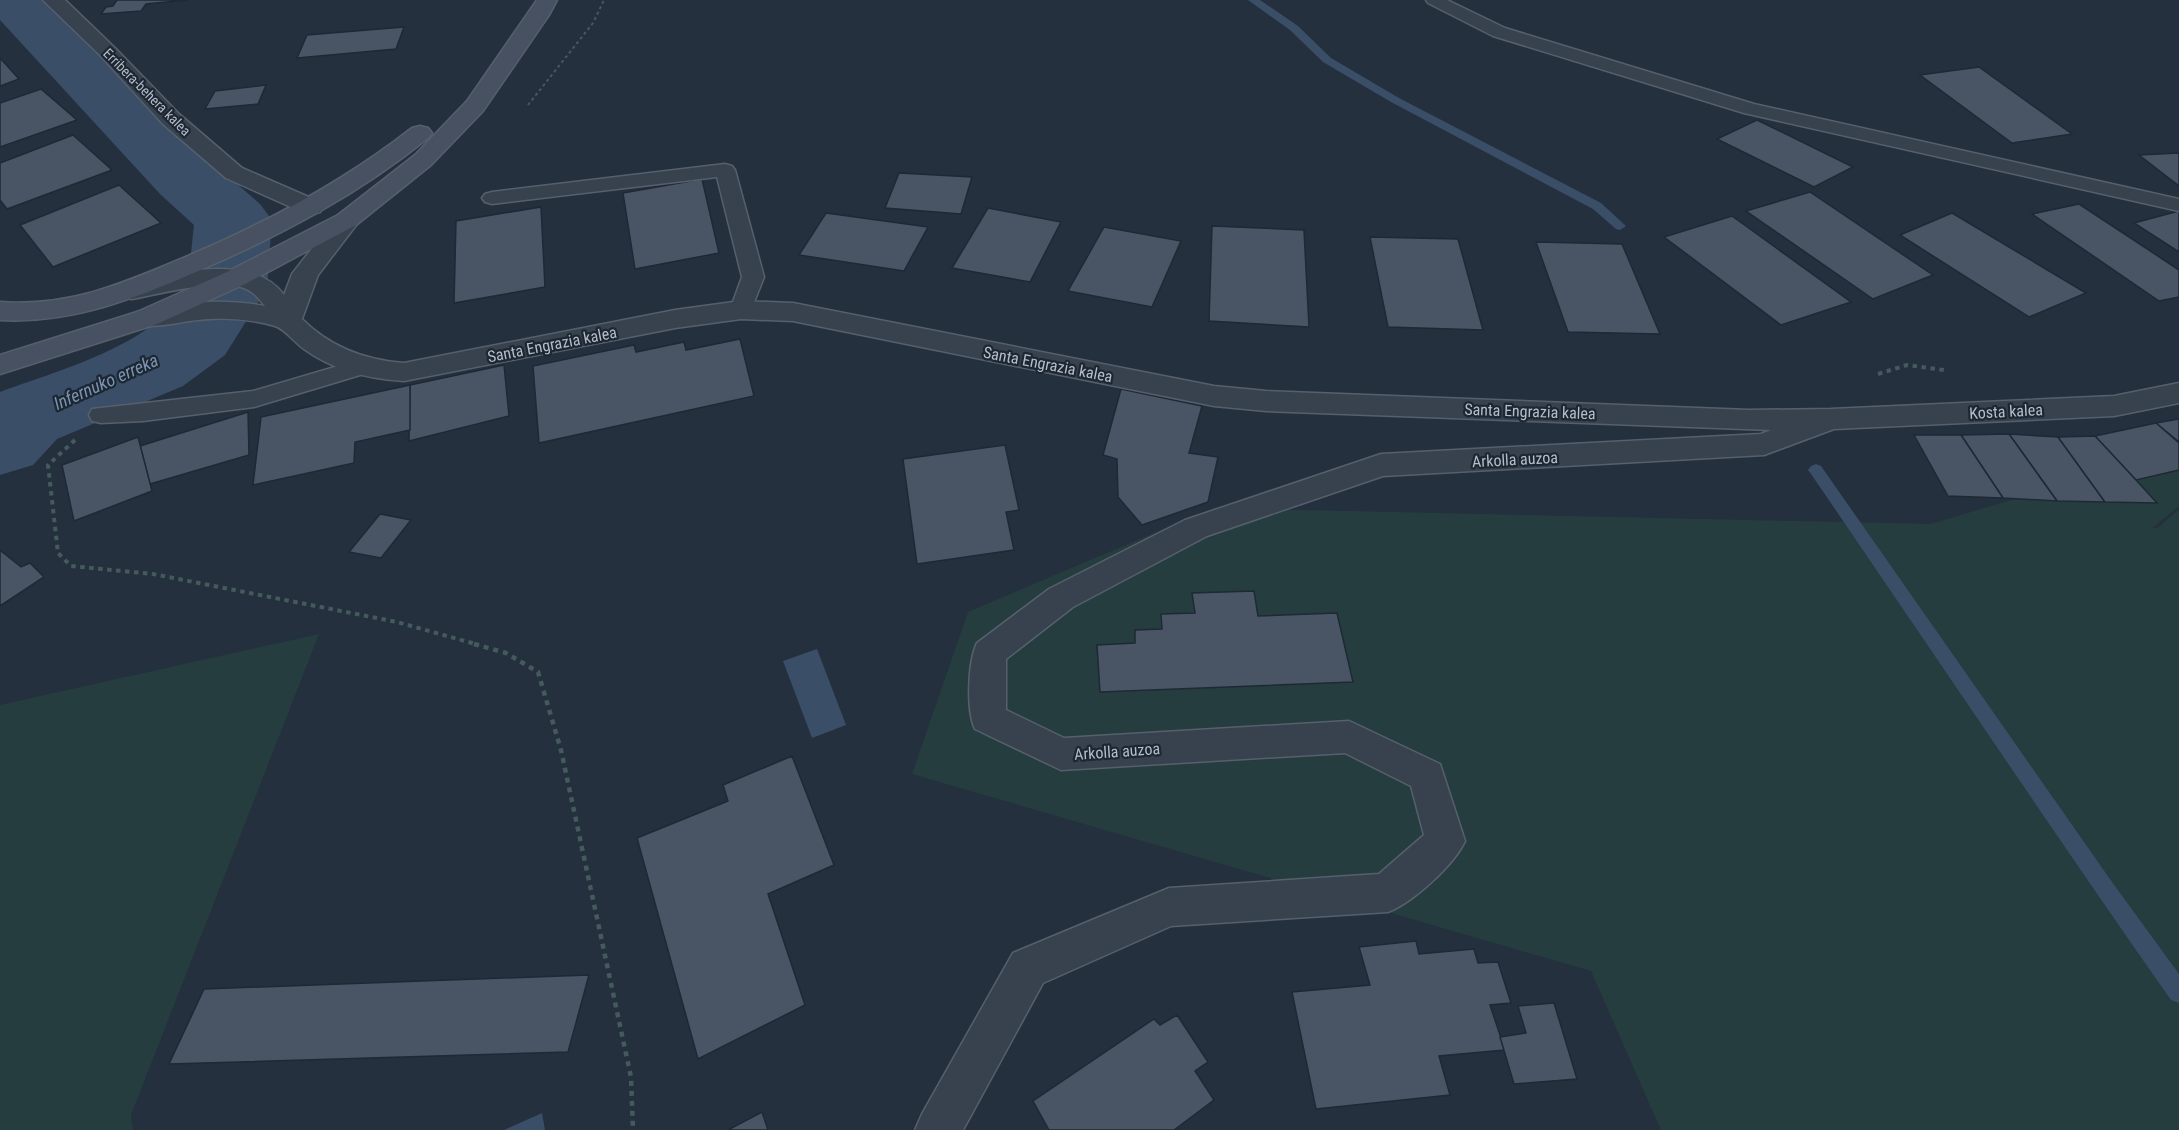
<svg xmlns="http://www.w3.org/2000/svg" width="2179" height="1130" font-family="'Roboto Condensed',sans-serif">
<style>
.green{fill:#263d3f}
.water{fill:#3a4e67}
.lines{fill:none;stroke-linecap:round;stroke-linejoin:round}
.stream{fill:#3a4e67;fill-rule:evenodd}
.river{fill:#3a4e67;fill-rule:evenodd}
.building{fill:#495564;stroke:#1f2935;stroke-width:1.5}
.service-casing{stroke:#56606c;stroke-width:3}
.minor-casing{stroke:#56606c;stroke-width:3}
.secondary-casing{stroke:#56606c;stroke-width:3}
.path-far2{stroke:#455a5c;stroke-width:2;stroke-dasharray:3 3;stroke-linecap:butt}
.path-far1{stroke:#455a5c;stroke-width:4;stroke-dasharray:4.5 4.5;stroke-linecap:butt}
.path{stroke:#455a5c;stroke-width:4.5;stroke-dasharray:5 5;stroke-linecap:butt}
.service{fill:#38424e;fill-rule:evenodd}
.minor{fill:#38424e;fill-rule:evenodd}
.secondary{fill:#475161;fill-rule:evenodd}
.labels{text-anchor:middle;stroke-width:4.5;stroke-linejoin:round;paint-order:stroke}
.far-street-label{font-size:14px;fill:#b5bdc9;stroke:#1d2733}
.street-label{font-size:16px;fill:#b5bdc9;stroke:#1d2733}
.water-label{font-size:18px;font-style:italic;fill:#7c94b1;stroke:#1d2733}
</style>
<rect width="100%" height="100%" fill="#24303e"/>
<g class="green">
<path d="M2179,450v56l-28,23 8,-2 20,-18v621h-518l-70,-159 -679,-197 56,-162 245,-104 718,16z"/>
<path d="M319,634l-188,481 2,15h-133v-425z"/>
</g>
<g class="water">
<path d="M0,0h39l66,64 99,107 52,39 -51,23 -44,-45 -89,-108 -69,-66 -3,-4z"/>
<path d="M16,408l9,9 4,10 -29,31v-40z"/>
<path d="M817,649l29,76 -34,13 -29,-77z"/>
<path d="M542,1113l3,17h-41z"/>
</g>
<g class="lines">
<g class="stream">
<path d="M1248,0h12l38,26 33,32 68,40 202,105 25,23 -6,4 -4,-1 -23,-20 -202,-107 -68,-40 -33,-32z"/>
<path d="M1816,464l5,2 291,416 67,92v29l-8,-3c-122,-174 -240,-351 -360,-526l-3,-4 3,-4z"/>
</g>
<path class="river" d="M0,0h50l162,162 48,42 12,16 -5,68 -42,67 -42,31 -126,53 -24,26 -33,10v-83c56,-21 156,-47 184,-103 6,-13 8,-49 10,-64l-34,-31 -160,-174z"/>
</g>
<g class="building">
<path d="M117,0h70l-41,4 -5,7 -40,3 5,-7 7,-1z"/>
<path d="M404,27l-8,22 -99,9 10,-23z"/>
<path d="M0,58l19,21 -19,7z"/>
<path d="M1979,67l93,67 -60,9 -92,-68z"/>
<path d="M266,85l-8,19 -53,5 10,-18z"/>
<path d="M41,89l36,31 -77,27v-44z"/>
<path d="M1757,120l96,47 -39,20 -97,-48z"/>
<path d="M73,135l39,35 -105,39 -7,-9v-37z"/>
<path d="M2179,153v33l-40,-31z"/>
<path d="M899,173l73,4 -11,37 -76,-6z"/>
<path d="M702,179l17,74 -84,16 -12,-76z"/>
<path d="M119,185l42,38 -108,44 -33,-42z"/>
<path d="M1810,192l123,83 -60,24 -127,-88z"/>
<path d="M2079,204l100,66v27l-20,4 -127,-87z"/>
<path d="M541,207l4,80 -91,16 2,-82z"/>
<path d="M988,208l73,14 -31,60 -78,-14z"/>
<path d="M2179,211v41l-45,-29z"/>
<path d="M826,213l102,14 -24,44 -105,-16z"/>
<path d="M1952,213l134,80 -57,24 -129,-82z"/>
<path d="M1732,216l119,86 -70,23 -117,-88z"/>
<path d="M1212,226l92,4 5,97 -100,-6z"/>
<path d="M1104,227l77,14 -29,66 -84,-16z"/>
<path d="M1370,237l88,2 25,91 -95,-3z"/>
<path d="M1536,242l86,2 38,90 -92,-2z"/>
<path d="M740,339l14,57 -215,47 -6,-77 101,-21 2,7 48,-10 2,8z"/>
<path d="M504,365l5,51 -100,25 1,-56z"/>
<path d="M410,385v45l-55,12 -1,21 -101,22 8,-68z"/>
<path d="M1121,389l81,17 -13,47 29,4 -10,45 -66,23 -24,-28 -1,-38 -14,-4z"/>
<path d="M248,412l1,43 -99,29 -10,-38z"/>
<path d="M2179,419v23l-23,-19z"/>
<path d="M2156,423l23,20v27l-43,10 -41,-44z"/>
<path d="M2009,434l49,3 47,65 -48,-1z"/>
<path d="M2009,434l48,67 -54,-3 -42,-63z"/>
<path d="M1914,435h47l42,63 -55,-2z"/>
<path d="M2095,436l41,44 21,23 -52,-1 -47,-65z"/>
<path d="M138,437l14,54 -78,30 -12,-56z"/>
<path d="M1005,445l14,65 -13,2 8,38 -97,14 -14,-105z"/>
<path d="M380,514l31,6 -30,38 -32,-6z"/>
<path d="M0,550l21,17 9,-4 14,14 -44,29z"/>
<path d="M1254,591l4,25 79,-3 16,69 -253,10 -3,-47 38,-2v-13l27,-1 -1,-15 34,-1 -3,-20z"/>
<path d="M792,756l42,109 -66,29 37,111 -107,54 -61,-221 91,-37 -5,-16z"/>
<path d="M1416,941l3,13 55,-5 4,14 20,-1 13,41 -21,2 15,45 -66,6 11,39 -134,14 -24,-117 78,-7 -11,-38z"/>
<path d="M589,975l-21,77 -399,12 35,-75z"/>
<path d="M1554,1003l23,76 -63,5 -14,-47 26,-4 -8,-27z"/>
<path d="M1177,1015l31,47 -13,9 19,29 -40,30h-125l-16,-29 121,-82 6,6z"/>
<path d="M762,1112l6,18h-40z"/>
</g>
<g class="lines">
<g class="service-casing">
<g id="service">
<path d="M1426,0h21l58,28 249,76 425,95v12l-435,-98 -251,-77 -65,-33z"/>
<path d="M725,164l7,2 3,4 29,107 -15,38 -8,2 -8,-2 -3,-5 12,-33 -25,-100 -225,27 -7,-2 -3,-4 3,-4 7,-2z"/>
<path d="M362,359l8,3 4,5 -4,5 -116,35 -111,14 -42,2 -9,-2 -3,-6 3,-6 161,-18z"/>
</g>
</g>
<g class="minor-casing">
<g id="minor">
<path d="M43,0h22l50,48 64,66 63,54 78,34 3,5 -3,5 -9,2 -9,-2 -76,-34 -63,-54 -62,-68z"/>
<path d="M347,212l9,3 4,5 -42,55 -16,44c28,28 63,41 102,44l271,-53 66,-9 52,2 421,83 52,5 483,19 82,-1 283,-13 65,-13v20l-65,13 -280,13 -70,26 -381,21 -176,60 -134,71 -67,52v51l58,28 285,-17 91,43 25,77c-11,24 -53,62 -77,71l-217,14 -128,57 -80,147h-48l7,-16 91,-161 156,-65 210,-14 45,-39 -13,-49 -66,-33 -284,17 -86,-41c-9,-18 -7,-68 2,-86l72,-54 136,-69 196,-66 380,-20 10,-4 -505,-19 -52,-5 -421,-85 -52,-2 -66,9 -271,53c-36,-2 -71,-11 -100,-32 -9,-6 -19,-20 -29,-23 -24,-7 -53,-9 -78,-6 -19,2 -41,9 -60,4l-4,-6 4,-6c40,-10 87,-14 128,-6 -6,-7 -12,-15 -21,-18 -24,-10 -86,6 -112,11l-9,-2 -4,-6 4,-6c44,-11 129,-34 161,10l8,-21 46,-59z"/>
</g>
</g>
<g class="secondary-casing">
<g id="secondary">
<path d="M537,0h20l-8,15 -66,96 -52,54 -75,60 -111,59 -88,40 -157,50v-19l137,-43 90,-40 111,-57 77,-60 52,-54z"/>
<path d="M420,126l8,2 4,5 -4,5c-68,55 -143,95 -223,130 -66,29 -131,56 -205,52v-18c71,5 124,-19 188,-46 80,-34 155,-74 224,-128z"/>
</g>
</g>
<path class="path-far2" d="M528,105l65,-82 11,-23"/>
<g class="path-far1">
<path d="M1878,374l29,-9 37,5"/>
<path d="M75,440l-27,25 10,88 13,13 82,8 244,48 82,23"/>
</g>
<path class="path" d="M474,644l32,9 32,19 23,78 70,327 2,53"/>
<use href="#service" class="service"/>
<use href="#minor" class="minor"/>
<use href="#secondary" class="secondary"/>
</g>
<g class="labels">
<g class="far-street-label">
<text transform="translate(147 92) rotate(45)" y="5">Erribera-behera kalea</text>
</g>
<g class="street-label">
<text transform="translate(552 344) rotate(-11)" y="6">Santa Engrazia kalea</text>
<text transform="translate(1048 364) rotate(11)" y="6">Santa Engrazia kalea</text>
<text transform="translate(1530 411) rotate(2)" y="6">Santa Engrazia kalea</text>
<text transform="translate(2006 411) rotate(-3)" y="6">Kosta kalea</text>
<text transform="translate(1515 459) rotate(-3)" y="6">Arkolla auzoa</text>
<text transform="translate(1117 751) rotate(-4)" y="6">Arkolla auzoa</text>
</g>
<g class="water-label">
<text transform="translate(106 382) rotate(-24)" y="6">Infernuko erreka</text>
</g>
</g>
</svg>
